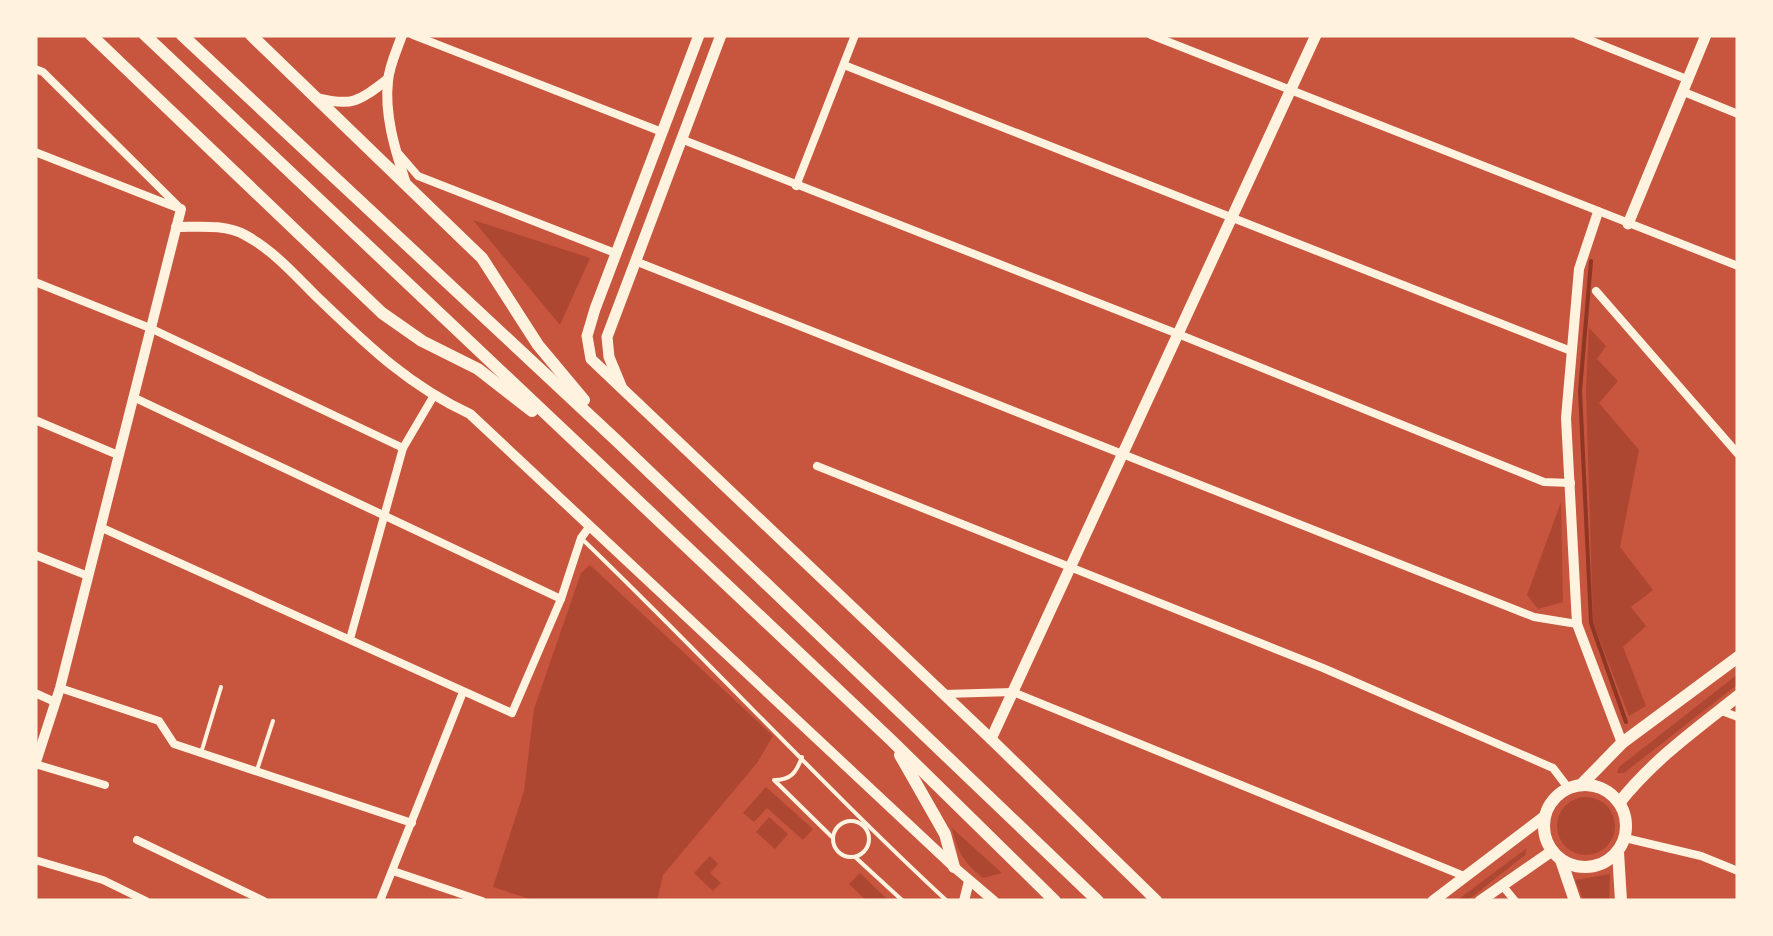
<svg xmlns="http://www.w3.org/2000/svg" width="1773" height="936" font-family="Cabin,sans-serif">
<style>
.green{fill:#ae4732}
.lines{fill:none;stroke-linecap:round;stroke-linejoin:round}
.stream{stroke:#8f3625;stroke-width:4}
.service{stroke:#fff3e0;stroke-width:4}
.minor{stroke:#fff3e0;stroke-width:8}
.tertiary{stroke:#fff3e0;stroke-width:10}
.secondary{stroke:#fff3e0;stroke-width:11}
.primary{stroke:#fff3e0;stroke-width:12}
.trunk{stroke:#fff3e0;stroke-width:12}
</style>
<rect width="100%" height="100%" fill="#c8553d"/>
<g class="green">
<path d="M473,220l117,38 -30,67z"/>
<path d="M1589,328l17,18 -9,13 21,22 -19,22 40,47 -19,97 33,43 -22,17 15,19 -23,21 23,59 -17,10 -36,-93 -7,-234z"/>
<path d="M1561,502l2,100 -25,7 -11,-14z"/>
<path d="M590,565l183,171 -16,27 -94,112 -6,26h-121l-43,-14 31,-96 10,-82 47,-136z"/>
<path d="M1738,674v10l-114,89h-7l2,-6z"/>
<path d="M766,787l47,42 -10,11 -36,-32 -13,14 -11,-9z"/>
<circle cx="1586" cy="826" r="29"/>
<path d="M769,817l19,17 -13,15 -19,-17z"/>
<path d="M952,828l50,45 -19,5c-20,-16 -25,-25 -31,-50z"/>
<path d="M1527,848l-2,7 -58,46h-11z"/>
<path d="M710,856l8,8 -8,9 11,10 -8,8 -19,-18z"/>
<path d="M860,873l29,28h-22l-18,-17z"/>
<path d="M1610,874l-1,27h-25l-9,-21z"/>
</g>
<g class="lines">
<path class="stream" d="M1591,261l-11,130 11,232 35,99"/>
<g class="service">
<path d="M581,538c124,119 240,246 366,363"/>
<path d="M201,753l20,-66"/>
<path d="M802,757c-6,16 -11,23 -28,23l59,58"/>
<path d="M257,770l16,-49"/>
<circle cx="851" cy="839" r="18"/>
<path d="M855,857l48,44"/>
</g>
<g class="minor">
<path d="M413,35l249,97"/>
<path d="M1151,35l587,231"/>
<path d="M1577,35l112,45"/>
<path d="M844,65l727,286"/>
<path d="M35,69l8,3 138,137"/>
<path d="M1684,92l54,22"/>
<path d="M681,139l497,195 366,148 27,1"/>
<path d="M35,152l140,55"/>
<path d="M399,154l19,22 197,77"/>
<path d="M796,186l59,-151"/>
<path d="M635,261l899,356 43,7"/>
<path d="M35,282l115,46 253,120"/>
<path d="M1596,291l142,163"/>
<path d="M133,397l428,202"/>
<path d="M35,420l83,35"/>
<path d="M817,466l506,202 230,100 16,21"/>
<path d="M100,527l412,186 49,-114 20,-61 9,-12"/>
<path d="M35,555l53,21"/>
<path d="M350,639l53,-191 30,-51"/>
<path d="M60,688l99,33 15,23 238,79"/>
<path d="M35,693l20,9"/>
<path d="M944,694l69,-2 451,184"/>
<path d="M1719,710l19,7"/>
<path d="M35,764l70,21"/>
<path d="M1625,838l76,18 37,15"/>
<path d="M137,840l127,61"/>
<path d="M35,860l68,20 43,21"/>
<path d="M393,871l89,30"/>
<path d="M1502,885l13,16"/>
<path d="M380,901l83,-209"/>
</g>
<g class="tertiary">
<path d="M402,35c-5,15 -13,31 -14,46 -4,35 8,71 18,103"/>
<path d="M317,98c36,9 42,3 71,-19"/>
<path d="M1598,212l-19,57 -13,149 11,206 45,119"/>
<path d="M176,227c23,0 49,-3 69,8 28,15 49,39 71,61 49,47 91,89 154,118l484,453 40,34"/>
<path d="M35,765l25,-77 121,-479"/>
<path d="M964,901l5,-20"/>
</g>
<g class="secondary">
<path d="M699,35l-104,274 -8,27 4,23 400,380 166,162"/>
<path d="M1628,224l78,-189"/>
<path d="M621,386l-12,-29 -2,-20 114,-302"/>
<path d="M991,739l325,-704"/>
<path d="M1433,901l112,-85"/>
<path d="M1480,901l72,-50"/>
</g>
<g class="primary">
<path d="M1581,785l41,-42 116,-86"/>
<circle cx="1585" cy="826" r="41"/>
<path d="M1619,803c34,-43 76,-73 119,-107"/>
<path d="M1618,852l3,49"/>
<path d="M1561,860l14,41"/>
</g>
<g class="trunk">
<path d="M91,35l291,278 40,28 56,28 54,42"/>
<path d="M145,35l746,705 164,161"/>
<path d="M182,35l435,406 481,460"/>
<path d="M251,35l231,223 56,87 46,55"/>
<path d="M900,755l45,79 9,33"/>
</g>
</g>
<rect width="1773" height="936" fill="none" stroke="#fff3e0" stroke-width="75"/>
</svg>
